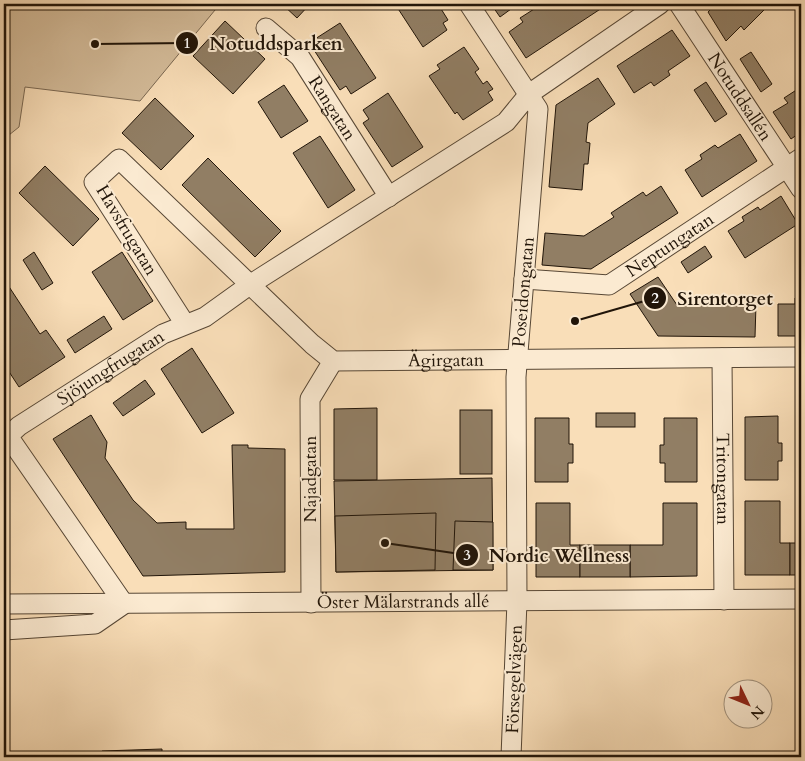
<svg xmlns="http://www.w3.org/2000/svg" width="805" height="761" font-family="Cardo,serif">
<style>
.green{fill:#d4bc9a;stroke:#7a6852}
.building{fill:#917e64;stroke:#211509}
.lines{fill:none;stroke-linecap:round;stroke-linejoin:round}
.street-casing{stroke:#574735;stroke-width:21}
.street{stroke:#fbead1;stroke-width:19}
.labels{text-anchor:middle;stroke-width:4;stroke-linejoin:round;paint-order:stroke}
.street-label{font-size:18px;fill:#211509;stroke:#fbead1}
.leader{fill:none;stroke:#211509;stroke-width:2}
.callout-dot{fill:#211509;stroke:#fbead1;stroke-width:2}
.mark-label{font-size:15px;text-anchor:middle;font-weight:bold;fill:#fff}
.callout-label{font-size:19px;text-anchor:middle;font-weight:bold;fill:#211509;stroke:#fbead1;stroke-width:4;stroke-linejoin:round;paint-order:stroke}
</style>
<rect width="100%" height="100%" fill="#f9deb8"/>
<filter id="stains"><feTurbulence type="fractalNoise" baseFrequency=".004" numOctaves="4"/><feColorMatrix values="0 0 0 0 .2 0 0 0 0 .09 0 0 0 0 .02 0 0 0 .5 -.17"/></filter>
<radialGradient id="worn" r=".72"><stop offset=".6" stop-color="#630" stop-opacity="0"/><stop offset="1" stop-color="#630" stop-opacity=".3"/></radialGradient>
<path class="green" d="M4,4h216l-80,97 -115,-14 -6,40 -15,12z"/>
<g class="building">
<path d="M282,4h28l-13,14z"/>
<path d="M395,4h43l10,16 -5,3 4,7 -24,17z"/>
<path d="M491,4h16l4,5 -11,8z"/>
<path d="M542,4h66l-82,54 -17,-26 14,-10 -3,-4z"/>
<path d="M716,4h54l-26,26 -3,-4 -15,15 -18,-29z"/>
<path d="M225,21l40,38 -32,35 -40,-38z"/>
<path d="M340,23l36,55 -25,16 -5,-8 -6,4 -26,-40 6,-4 -5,-7z"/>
<path d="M672,30l18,26 -22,15 2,4 -16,11 -3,-4 -17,11 -17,-27z"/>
<path d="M464,47l15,22 -4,3 8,12 4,-3 6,8 -5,3 5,8 -30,20 -6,-8 -2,2 -26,-38 11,-7 -3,-4z"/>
<path d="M751,52l21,32 -11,8 -21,-33z"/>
<path d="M598,78l17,26 -27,19 -2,19 4,1 -2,21h-4l-2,26 -33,-3 7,-82z"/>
<path d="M706,82l21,32 -12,8 -21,-32z"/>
<path d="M284,85l24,36 -27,17 -23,-36z"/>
<path d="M801,87v45l-10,7 -18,-27 15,-9 -4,-5z"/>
<path d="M388,93l35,54 -31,20 -29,-44 6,-4 -6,-9z"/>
<path d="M155,98l39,38 -33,34 -39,-37z"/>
<path d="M740,134l17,27 -55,36 -17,-27 17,-11 -2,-4 15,-10 3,3z"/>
<path d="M320,136l35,54 -27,18 -35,-55z"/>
<path d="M208,158l73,73 -26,26 -73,-72z"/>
<path d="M45,166l54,53 -26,27 -54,-53z"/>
<path d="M661,186l17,27 -87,56 -49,-4 3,-32 39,3 30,-19 -3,-4 32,-21 3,4z"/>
<path d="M781,196l17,28 -53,34 -17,-27 16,-10 -2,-4 16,-10 2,3z"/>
<path d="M705,246l7,11 -24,16 -7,-11z"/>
<path d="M34,252l19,31 -11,7 -19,-30z"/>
<path d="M122,252l31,49 -30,19 -31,-48z"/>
<path d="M658,277l19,28 37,-1v-4h17v4h25l-1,33 -97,-1 -28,-42z"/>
<path d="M4,279l36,55 6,-4 19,27 -46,30 -15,-23z"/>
<path d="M795,298h6v38h-23v-32h17z"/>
<path d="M104,316l8,13 -37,24 -8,-13z"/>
<path d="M192,348l42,65 -32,20 -41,-64z"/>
<path d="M145,380l10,14 -32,22 -10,-13z"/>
<path d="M377,408v72h-43v-71z"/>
<rect x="460" y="410" width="32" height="64"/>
<rect x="596" y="413" width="39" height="14"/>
<path d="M91,415l16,27 -2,16 28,42 24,23 29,-1v7h48l-2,-84h16v3l37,1v123l-142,4 -90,-137z"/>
<path d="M778,416v27h4v18h-4v19h-33v-63z"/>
<path d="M535,418h34v26h4v19h-5v19h-33z"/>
<path d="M664,418h33v64h-32v-19h-5v-18h4z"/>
<path d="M492,478l1,92 -157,2 -2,-91z"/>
<path d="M745,501h35v42h10v32h-45z"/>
<path d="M536,503h34v42h10v32h-44z"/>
<path d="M663,503h34v73l-67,1v-32h33z"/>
<path d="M436,513l-1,57 -99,2 -1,-56z"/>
<path d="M455,521l38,1v48h-40z"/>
<rect x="790" y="543" width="11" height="32"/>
<rect x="580" y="545" width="50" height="32"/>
<path d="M162,749v8h-60v-6z"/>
</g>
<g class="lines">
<g class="street-casing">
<g id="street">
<path d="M469,4l69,105 -22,268 1,224 -6,156"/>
<path id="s1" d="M679,4l122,185"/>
<path id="s2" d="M266,28l34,29 89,140"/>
<path id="s3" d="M524,279l85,6 192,-127"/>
<path id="s4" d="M185,324l-91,-142 25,-23 193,185 21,17 468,-4"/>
<path id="s5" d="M722,358l2,242"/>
<path d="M311,603l-1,-204 23,-38"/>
<path id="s6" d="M4,604l797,-5"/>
<path id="s7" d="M4,630l91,-6 29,-20 -116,-168 11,-10 144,-92 42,-17 46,-33 255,-162 23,-28 131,-90"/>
</g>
</g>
<use href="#street" class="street"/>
</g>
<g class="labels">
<g class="street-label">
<text dy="6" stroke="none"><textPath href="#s1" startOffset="111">Notuddsallén</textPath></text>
<text dy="6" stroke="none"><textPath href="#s2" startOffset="105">Rangatan</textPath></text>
<text transform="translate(127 230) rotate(59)" y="6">Havsfrugatan</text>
<text dy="6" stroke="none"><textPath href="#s3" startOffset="158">Neptungatan</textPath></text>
<text transform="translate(523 292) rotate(-85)" y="6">Poseidongatan</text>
<text dy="6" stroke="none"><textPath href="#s4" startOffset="610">Ägirgatan</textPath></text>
<text dy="6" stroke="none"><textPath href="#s7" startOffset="454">Sjöjungfrugatan</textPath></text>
<text transform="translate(310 479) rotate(-90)" y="6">Najadgatan</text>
<text dy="6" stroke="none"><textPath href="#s5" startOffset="121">Tritongatan</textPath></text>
<text dy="6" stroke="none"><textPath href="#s6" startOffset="399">Öster Mälarstrands allé</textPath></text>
<text transform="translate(514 679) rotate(-88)" y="6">Försegelvägen</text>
</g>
</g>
<path class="leader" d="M95 44L187 43M575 321L655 298M385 543L467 555"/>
<g class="callout-dot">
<circle cx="95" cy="44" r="5"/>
<circle cx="575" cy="321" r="5"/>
<circle cx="385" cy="543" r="5"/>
<circle cx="187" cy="43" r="12"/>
<circle cx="655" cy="298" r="12"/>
<circle cx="467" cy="555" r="12"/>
</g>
<g class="mark-label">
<text x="187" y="48">1</text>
<text x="655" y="303">2</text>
<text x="467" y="560">3</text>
</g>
<g class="callout-label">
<text x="276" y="50">Notuddsparken</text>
<text x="725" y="305">Sirentorget</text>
<text x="559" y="562">Nordic Wellness</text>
</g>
<rect width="805" height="761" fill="none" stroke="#f9deb8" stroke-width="20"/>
<rect x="5" y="5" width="795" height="751" fill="none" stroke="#211509" stroke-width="2.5"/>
<rect x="10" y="10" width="785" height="741" fill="none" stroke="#211509"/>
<g transform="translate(748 704) rotate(133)"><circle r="24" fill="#fbead1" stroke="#a49581"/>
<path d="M0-4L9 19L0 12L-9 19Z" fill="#8f2418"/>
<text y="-8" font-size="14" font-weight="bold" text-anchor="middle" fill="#211509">N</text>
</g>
<rect width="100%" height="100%" filter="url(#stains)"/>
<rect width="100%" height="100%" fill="url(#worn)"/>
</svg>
